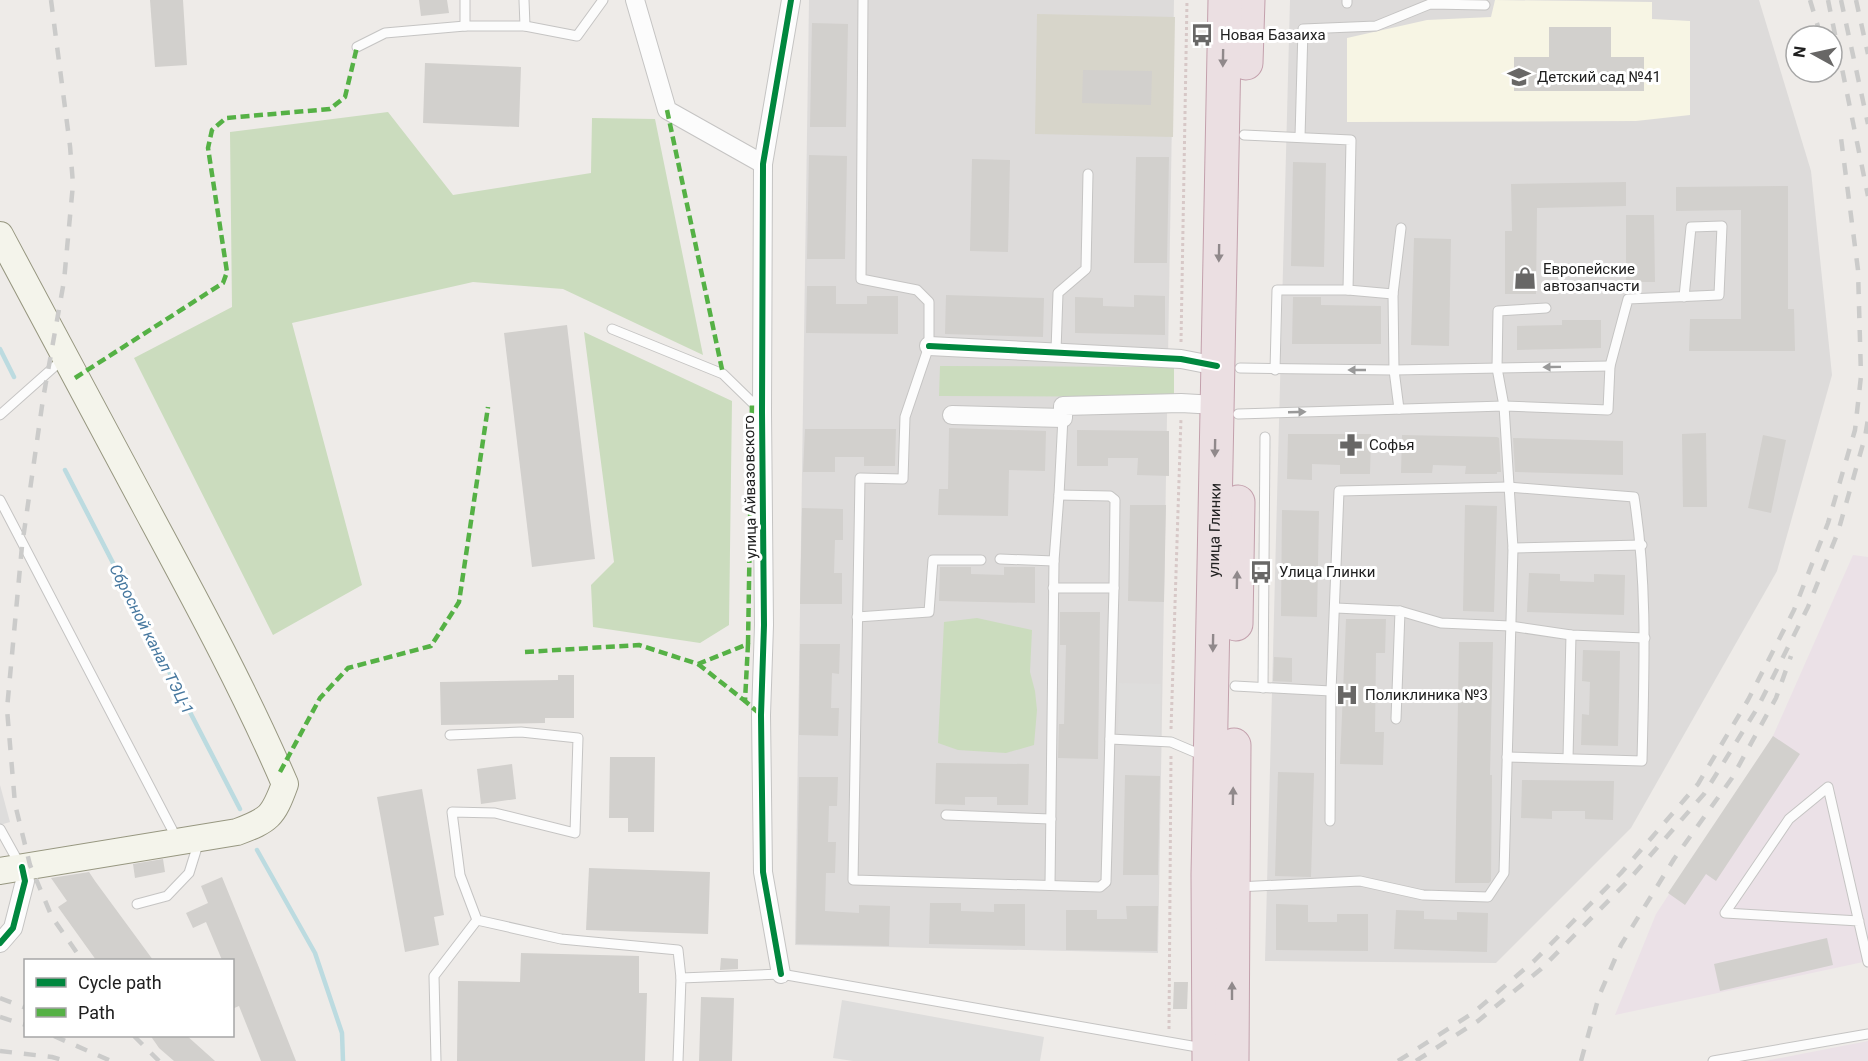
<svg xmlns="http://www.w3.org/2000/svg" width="1868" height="1061" font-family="Roboto,sans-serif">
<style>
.residential{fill:#dddbda}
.industrial{fill:#ebe1e7}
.education{fill:#f7f5e4}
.construction{fill:#d7d5ca}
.forest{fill:#cbdcbe}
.parking{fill:#dedddc}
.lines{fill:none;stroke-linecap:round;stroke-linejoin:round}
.stream{stroke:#bcdbe0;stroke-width:4.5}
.building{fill:#d2d0cd}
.lane-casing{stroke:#c5c4c3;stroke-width:11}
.street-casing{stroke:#c5c4c3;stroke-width:20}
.secondary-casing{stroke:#979780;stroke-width:28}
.highway-casing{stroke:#c3a0ac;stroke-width:35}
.path{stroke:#d7c8c7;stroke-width:3;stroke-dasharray:3 3;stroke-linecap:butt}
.lane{stroke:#fcfcfc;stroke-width:9}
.street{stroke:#fcfcfc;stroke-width:18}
.secondary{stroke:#f4f4eb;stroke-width:26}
.highway{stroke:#ebdfe2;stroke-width:33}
.rail{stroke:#cbcbca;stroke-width:4.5;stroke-dasharray:12 12;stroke-linecap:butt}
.quiet{stroke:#55b145;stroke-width:4.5;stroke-dasharray:9 4.5;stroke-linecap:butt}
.cycleway-casing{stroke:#fff;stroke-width:10}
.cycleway{stroke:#00873e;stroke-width:6}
.oneway{fill:#90898b}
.oneway2{fill:#999}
.labels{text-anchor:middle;stroke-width:6;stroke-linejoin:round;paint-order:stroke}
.poi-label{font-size:15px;fill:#202020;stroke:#fff;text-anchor:start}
.street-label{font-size:15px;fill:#202020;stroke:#fff}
.water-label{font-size:16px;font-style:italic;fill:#47789f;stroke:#fff}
</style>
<rect width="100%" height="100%" fill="#eeebe8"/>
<g class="residential">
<path d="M809,0h365l-16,953 -363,-8z"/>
<path d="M1290,0h469l52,171 21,204 -55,196 -146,257 -135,135 -231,-2z"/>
</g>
<g class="industrial">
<path d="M1853,555l15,2v404l-253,54 41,-101 117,-178z"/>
<path d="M1868,1041v20h-103z"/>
</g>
<path class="education" d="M1495,0l157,2v17l38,2v94l-54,6 -289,1v-84l80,-18 64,-3z"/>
<path class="construction" d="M1037,14l138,3 -2,120 -138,-3z"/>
<g class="forest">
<path d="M388,112l65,83 138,-22 1,-55 63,1 48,236 -140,-66 -90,-7 -181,41 70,262 -89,50 -139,-277 98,-51 -2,-175z"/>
<path d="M584,332l148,69 -3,224 -29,18 -107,-16 -2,-42 23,-23z"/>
<path d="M940,366l234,1v30l-235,-1z"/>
<path d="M977,618l55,12 -2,42 5,19 2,19 -3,35 -28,8 -48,-3 -20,-7 6,-121z"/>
</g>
<g class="parking">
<path d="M1119,683l42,1 -1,52 -42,-1z"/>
<path d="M0,785l10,37 -10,3z"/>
<path d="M842,1000l202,37 -4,24h-187l-20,-3z"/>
</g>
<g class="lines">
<g class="stream">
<path d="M0,349l14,28"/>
<path d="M65,470l175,339"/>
<path d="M257,850l58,103 27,80 1,28"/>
</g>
</g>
<g class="building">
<path d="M150,0h33l4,65 -32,2z"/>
<path d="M419,0h28l2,13 -28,3z"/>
<path d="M812,23l36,1 -2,103h-36z"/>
<path d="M1549,27h62v30h33v34h-130v-34h35z"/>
<path d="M425,63l96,4 -2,60 -96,-4z"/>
<path d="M1083,70l69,1 -1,34 -69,-2z"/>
<path d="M809,155l38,1 -2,103h-38z"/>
<path d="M1136,157h33l-2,106h-33z"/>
<path d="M972,159l38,1 -2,92 -38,-1z"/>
<path d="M1293,162l33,1 -2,104 -33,-1z"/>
<path d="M1626,182v24l-89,2 -1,86h-31v-63h7l-1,-47z"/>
<path d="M1788,186v123h6l1,42h-106l1,-32h51v-109l-65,1v-24z"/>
<path d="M1626,215h28l1,67h-29z"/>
<path d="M1414,238l37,1 -2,107 -38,-1z"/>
<path d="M807,286h29v18h31v-8h31v38l-92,-1z"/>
<path d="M946,295l98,3 -1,39 -98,-3z"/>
<path d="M1134,295l31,1v39l-90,-2v-36l28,1v8l31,1z"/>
<path d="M1293,297h28v8l60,1v38h-89z"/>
<path d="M1562,320h39v28l-84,2v-24l45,-1z"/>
<path d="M567,325l28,234 -63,8 -28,-234z"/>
<path d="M949,428l97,3 -1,40 -36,-1 -1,46 -70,-1 1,-26h9z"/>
<path d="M805,429h91l-1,37h-31v-9h-29v15h-32z"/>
<path d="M1077,430l92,1v45l-32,-1 1,-17h-30v8h-31z"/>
<path d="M1706,433l1,74h-24l-1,-73z"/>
<path d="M1288,434h83l-1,40h-30v-9l-28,-1v16l-25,-1z"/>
<path d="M1402,435l95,2 2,1 2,34h-4v2h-32l1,-8 -33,-1 -1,8h-31z"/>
<path d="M1763,435l23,5 -15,73 -23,-5z"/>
<path d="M1513,438l110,3v34l-108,-3z"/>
<path d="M1130,505h36l-2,97 -36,-1z"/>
<path d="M1465,505l32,1 -3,106 -31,-1z"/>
<path d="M802,508l41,1v31h-8l-1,33h8v31h-42z"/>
<path d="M1282,510l37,1 -2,106 -36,-1z"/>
<path d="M940,567h31v7l33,1v-8h31v36l-96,-2z"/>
<path d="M1529,573l31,1v7l34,1v-8l31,1 -1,40 -97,-3z"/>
<path d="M1060,612h40l-2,147 -40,-1 1,-34h5l2,-79h-6z"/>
<path d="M1346,619h40l-1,34h-9l-1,79h9l-1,33 -43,-1z"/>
<path d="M1459,642h34l-3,133h2l-1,106 -2,2h-34z"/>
<path d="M800,644h40l-1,30 -7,-1 -1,35h8l-1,28 -39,-1z"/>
<path d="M1583,650l37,1 -2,95 -37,-1 1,-31 7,1 1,-33 -8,-1z"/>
<path d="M1274,657l18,1v24l-19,-1z"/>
<path d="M558,675h16v43h-29v5l-104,2 -1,-43 118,-2z"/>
<path d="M1773,736l27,18 -84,127 -10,-7 -21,31 -17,-12z"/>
<path d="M610,757h45l-1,75h-26v-14h-19z"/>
<path d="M936,763l93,1 -1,41h-31v-8h-32v8l-30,-1z"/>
<path d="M512,764l4,35 -35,5 -4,-35z"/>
<path d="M1278,772l36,1 -3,104 -36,-1z"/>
<path d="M1125,775l35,1 -2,99h-35z"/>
<path d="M799,777h39l-1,29h-8l-1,36h8l-1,31h-9l-1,38 34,2v-8l31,1 -1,40 -93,-2z"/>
<path d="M1522,780l92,1 -1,39 -28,-1v-8h-33v8l-31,-1z"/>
<path d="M422,789l22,126 -10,2 5,28 -34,7 -28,-155z"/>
<path d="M163,859l2,13 -30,6 -2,-14z"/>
<path d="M589,868l121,4 -2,62 -122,-4z"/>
<path d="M89,872l6,9 58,79h-57l-38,-53 9,-6 -16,-23z"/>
<path d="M222,877l38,93 36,91h-35l-22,-55 -7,3v-49h-10l-16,-38 -13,6 -7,-15 22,-10 -7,-17z"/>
<path d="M930,903h31v8l33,1v-8h31v42l-96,-2z"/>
<path d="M1276,904l32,1v17h29v-8h31v37l-92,-1z"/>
<path d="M1126,906h32l-1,45 -91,-1v-40h31v9h30z"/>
<path d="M1396,910l28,1v8l33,1v-8l31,1 -1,39 -93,-3z"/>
<path d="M1827,938l6,27 -113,26 -6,-27z"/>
<path d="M521,953l118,3v37h8l-2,68h-188l1,-80 62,1z"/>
<path d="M721,958l17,1v10l-18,1z"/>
<path d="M1174,982h14l-1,27h-14z"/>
<path d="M701,997l33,1 -2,63h-33z"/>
<path d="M150,1035h36l29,26h-41l-15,-13z"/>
</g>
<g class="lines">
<g class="lane-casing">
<g id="lane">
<path d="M524,0l1,26"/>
<path d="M863,0l-2,279 56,11 12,12v44l-24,71 -2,62 -43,-1 -7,402 247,7 6,-5 8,-294h-61"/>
<path d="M1347,3v-3"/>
<path d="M465,26v-26"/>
<path d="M357,47l28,-14 80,-7h60l52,10 26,-36"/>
<path d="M1244,135l107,5 -3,150 45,4 1,76 5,39"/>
<path d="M1300,137l3,-108 73,-3 54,-22 55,1"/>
<path d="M1393,294l8,-66"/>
<path d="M612,329l111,45 37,36"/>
<path d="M1056,351l2,-58 28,-24 2,-95"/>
<path d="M1240,368l154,2 216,-4"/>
<path d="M1275,370l2,-80h71"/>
<path d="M1238,414l266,-8 104,4 2,-44 18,-67 91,-4 3,-69 -31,1 -7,70"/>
<path d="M0,415l63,-56"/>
<path d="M1059,495l51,1 5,4 -1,88"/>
<path d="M0,500l177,339"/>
<path d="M1513,548l129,-3"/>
<path d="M1000,559l54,2"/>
<path d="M1336,608l64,3 -4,108"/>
<path d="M1400,611l41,12 69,3 61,9 74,3"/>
<path d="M857,617l72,-5 4,-52h48"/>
<path d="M1235,686l96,5"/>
<path d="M1263,688l2,-251"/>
<path d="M450,735l71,-3 57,6 -3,95 -80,-20 -43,-1 8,63 17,45 84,19 117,11 3,28"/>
<path d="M1110,739l61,3 33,14"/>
<path d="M1568,758l3,-123"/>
<path d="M946,815l105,4"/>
<path d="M1330,821l1,-130 8,-200 169,-4 126,10c14,88 10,175 8,264l-135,-4"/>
<path d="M0,829l20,36"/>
<path d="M1050,885l4,-324 5,-66 4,-78"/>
<path d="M1237,887l123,-6 63,14 65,2 16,-24 9,-325 -9,-142 -7,-38 1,-57 48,-3"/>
<path d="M137,904l30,-8 22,-23 10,-32"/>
<path d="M1859,921l-134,-8 64,-94 39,-32 40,175"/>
<path d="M436,1061l-2,-85 43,-56"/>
<path d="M678,1061l3,-83 100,-4 422,74"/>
<path d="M1713,1061l155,-27"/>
</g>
</g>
<g class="street-casing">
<g id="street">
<path d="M635,0l32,110 96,54"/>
<path d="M929,346l252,13 36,7"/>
<path d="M952,415l111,3v-12l118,-3 35,2"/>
<path d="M0,943l13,-15 12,-47 -3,-14"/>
<path d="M781,974l-18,-102 -2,-157 3,-90 -2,-213 1,-248 28,-164"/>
</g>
</g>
<g class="secondary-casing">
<path id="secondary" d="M0,235c48,91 97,182 146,273 49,91 98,181 139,276 -12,33 -16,36 -48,48l-237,39"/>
</g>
<g class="highway-casing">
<g id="highway">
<path d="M1246,63l2,-63"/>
<path d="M1236,624l2,-122"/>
<path id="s1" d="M1209,1061l-1,-186 17,-875"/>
<path d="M1232,1061l2,-316"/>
</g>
</g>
<g class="path">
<path d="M1181,342l6,-342"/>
<path d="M1171,729l10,-311"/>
<path d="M1169,1029l2,-275"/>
</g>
<use href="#lane" class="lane"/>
<use href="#street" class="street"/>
<use href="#secondary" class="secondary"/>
<use href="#highway" class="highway"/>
<g class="rail">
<path d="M51,0l19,146 3,38 -9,97 -21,118 -21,147 -15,163 8,95 15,61 22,52 30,43"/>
<path d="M1810,0l9,30"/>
<path d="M1828,0l40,196"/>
<path d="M1841,0l27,124"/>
<path d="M1856,0l12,54"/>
<path d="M0,998l26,10"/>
<path d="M0,1017l26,8"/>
<path d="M54,1036l57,25"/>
<path d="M134,1036l25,25"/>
<path d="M0,1051l52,6 14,4"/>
<path d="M1398,1061l75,-48 61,-52 87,-88 77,-89 50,-84 46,-90 34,-87 27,-93 6,-54 -3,-106 -17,-132"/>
<path d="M1416,1061l62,-40 63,-52 86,-87 77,-88 54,-87 50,-100 30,-75 27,-95 3,-18"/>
<path d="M1581,1061l18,-65 22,-51 53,-86 58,-81 44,-80 15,-42"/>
</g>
<g class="quiet">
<path d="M667,110l56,264"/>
<path d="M75,378l148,-95 4,-11 -19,-124 4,-18 14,-12 104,-9 15,-12 12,-50"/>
<path d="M748,644l4,-242"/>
<path d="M525,652l114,-7 59,19 50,-20 -3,57 16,14"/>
<path d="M698,664l47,37"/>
<path d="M280,772l40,-74 28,-30 83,-22 28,-44 29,-195"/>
</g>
<g class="cycleway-casing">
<g id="cycleway">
<path d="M929,346l252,13 36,7"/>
<path d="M0,943l13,-15 12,-47 -3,-14"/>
<path d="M781,974l-18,-102 -2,-157 3,-90 -2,-213 1,-248 28,-164"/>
</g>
</g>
<use href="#cycleway" class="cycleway"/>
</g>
<defs><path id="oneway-solid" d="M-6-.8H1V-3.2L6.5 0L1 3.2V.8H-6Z" transform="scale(1.5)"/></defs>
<g class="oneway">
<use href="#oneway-solid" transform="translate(1223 58) rotate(91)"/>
<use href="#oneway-solid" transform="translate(1219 253) rotate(91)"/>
<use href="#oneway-solid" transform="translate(1215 448) rotate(91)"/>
<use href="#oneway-solid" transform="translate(1237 580) rotate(-89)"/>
<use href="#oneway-solid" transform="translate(1213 643) rotate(91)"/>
<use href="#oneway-solid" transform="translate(1233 796) rotate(-89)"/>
<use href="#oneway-solid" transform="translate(1232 991) rotate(-90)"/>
</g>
<g class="oneway2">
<use href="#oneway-solid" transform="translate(1552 367) rotate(179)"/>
<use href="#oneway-solid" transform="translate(1357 370) rotate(-180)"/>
<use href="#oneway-solid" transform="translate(1297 412) rotate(-2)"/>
</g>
<defs>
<g id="bus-bare" transform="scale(1.8)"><path d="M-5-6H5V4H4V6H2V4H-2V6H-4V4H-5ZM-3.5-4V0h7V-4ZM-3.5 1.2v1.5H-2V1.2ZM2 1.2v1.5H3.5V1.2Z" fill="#686766" stroke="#fff" stroke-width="2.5" paint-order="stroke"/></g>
<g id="school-bare" transform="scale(1.8)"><path d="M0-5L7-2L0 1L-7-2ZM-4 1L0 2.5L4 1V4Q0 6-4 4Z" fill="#686766" stroke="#fff" stroke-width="2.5" paint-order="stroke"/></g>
<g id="shop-bare" transform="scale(1.8)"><path d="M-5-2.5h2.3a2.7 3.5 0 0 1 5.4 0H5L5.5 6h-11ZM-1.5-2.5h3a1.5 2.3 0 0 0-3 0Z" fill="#686766" stroke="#fff" stroke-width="2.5" paint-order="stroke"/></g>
<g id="pharmacy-bare" transform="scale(1.8)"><path d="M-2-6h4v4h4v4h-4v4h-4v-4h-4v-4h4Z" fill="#686766" stroke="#fff" stroke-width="2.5" paint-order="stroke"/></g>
<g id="hospital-bare" transform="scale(1.8)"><path d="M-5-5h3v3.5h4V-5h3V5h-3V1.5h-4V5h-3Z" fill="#686766" stroke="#fff" stroke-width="2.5" paint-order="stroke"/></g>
</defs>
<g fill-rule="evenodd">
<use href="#bus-bare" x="1202" y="35"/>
<use href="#school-bare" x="1519" y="77"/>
<use href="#shop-bare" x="1525" y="278"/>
<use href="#pharmacy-bare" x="1351" y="445"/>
<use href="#bus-bare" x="1261" y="572"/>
<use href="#hospital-bare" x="1347" y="695"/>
</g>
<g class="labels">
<g class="poi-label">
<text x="1220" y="40">Новая Базаиха</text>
<text x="1537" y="82">Детский сад №41</text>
<text x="1543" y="274">Европейские<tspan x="1543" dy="17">автозапчасти</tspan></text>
<text x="1369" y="450">Софья</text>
<text x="1279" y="577">Улица Глинки</text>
<text x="1365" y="700">Поликлиника №3</text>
</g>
<g class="street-label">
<text transform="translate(750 487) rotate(-91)" y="5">улица Айвазовского</text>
<text dy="5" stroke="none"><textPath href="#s1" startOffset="531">улица Глинки</textPath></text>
</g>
<g class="water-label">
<text transform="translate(152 639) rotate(63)" y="6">Сбросной канал ТЭЦ-1</text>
</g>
</g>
<rect x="24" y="959" width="210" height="78" fill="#ffffff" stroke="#a6a6a6" stroke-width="1.5"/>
<rect x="36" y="978" width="30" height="9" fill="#00873e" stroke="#a6a6a6" stroke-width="1.5"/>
<text x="78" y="989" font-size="18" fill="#202020">Cycle path</text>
<rect x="36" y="1008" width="30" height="9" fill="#55b145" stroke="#a6a6a6" stroke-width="1.5"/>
<text x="78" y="1019" font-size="18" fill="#202020">Path</text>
<g transform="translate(1814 54) rotate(278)"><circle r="28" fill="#ffffff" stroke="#a6a6a6" stroke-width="1.5"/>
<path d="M0-4.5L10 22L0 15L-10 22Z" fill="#686766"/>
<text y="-9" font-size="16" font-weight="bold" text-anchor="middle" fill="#202020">N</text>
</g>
</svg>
